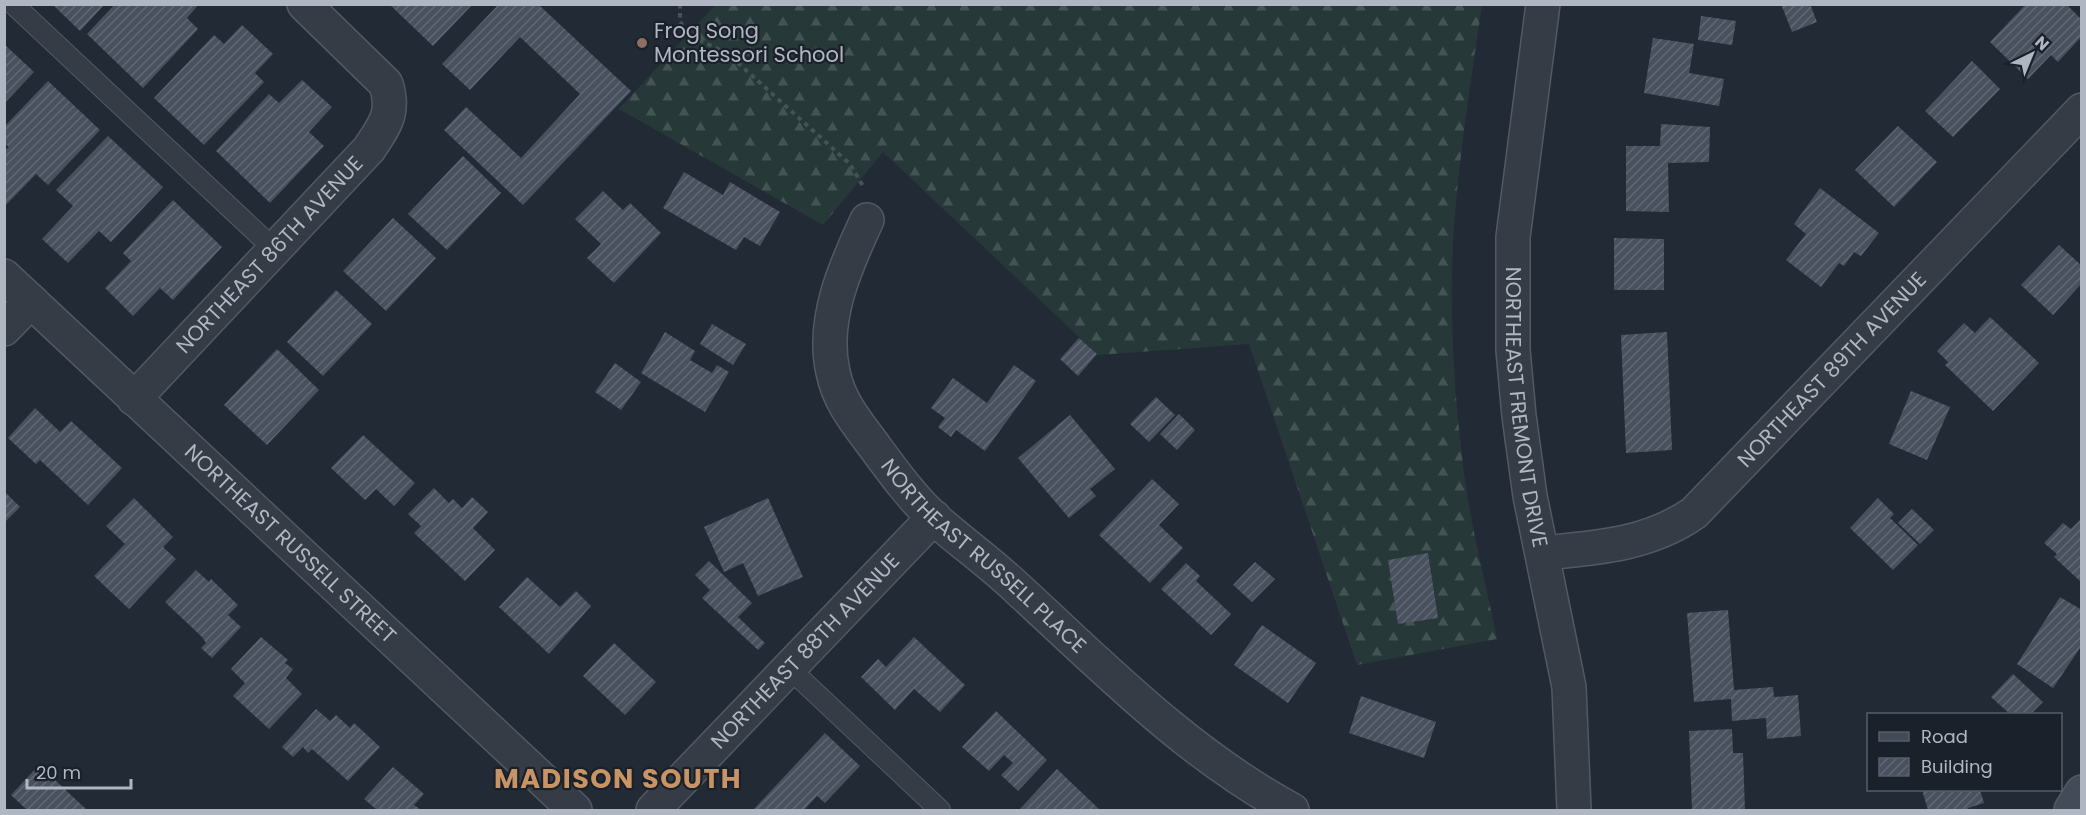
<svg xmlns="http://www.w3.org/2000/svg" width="2086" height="815" font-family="Poppins,sans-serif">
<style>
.forest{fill:url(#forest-firs)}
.building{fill:url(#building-hatch)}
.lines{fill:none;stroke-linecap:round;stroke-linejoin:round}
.lane-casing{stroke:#535964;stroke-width:22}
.street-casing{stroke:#535964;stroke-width:36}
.secondary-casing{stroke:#535964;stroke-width:36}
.path{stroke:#445356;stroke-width:4;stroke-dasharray:4.5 4.5;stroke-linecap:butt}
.lane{stroke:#353c46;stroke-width:20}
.street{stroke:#353c46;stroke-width:33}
.secondary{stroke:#444b58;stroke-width:33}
.education-dot{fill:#8d6e63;stroke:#1b212a;stroke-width:2}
.labels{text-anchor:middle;stroke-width:4.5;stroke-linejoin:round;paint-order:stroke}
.poi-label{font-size:21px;fill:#b0b6c2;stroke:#1b212a;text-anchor:start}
.street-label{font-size:21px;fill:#b0b6c2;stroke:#1b212a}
.district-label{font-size:27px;font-weight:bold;letter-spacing:1.5px;fill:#c89466;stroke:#1b212a}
</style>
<defs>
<pattern id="forest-firs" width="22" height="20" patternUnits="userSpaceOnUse" patternTransform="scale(1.5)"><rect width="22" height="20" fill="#273838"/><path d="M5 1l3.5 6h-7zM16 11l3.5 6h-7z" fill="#445353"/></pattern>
<pattern id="building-hatch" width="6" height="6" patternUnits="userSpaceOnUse" patternTransform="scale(1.5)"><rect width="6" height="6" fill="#49515f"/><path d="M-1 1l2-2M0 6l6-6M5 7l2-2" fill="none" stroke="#616874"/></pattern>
</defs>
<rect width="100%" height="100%" fill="#222a35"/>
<path class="forest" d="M715,5h767c-11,73 -22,146 -28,220 -5,77 -1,155 8,231 6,62 23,122 35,183l-140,26 -108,-321 -151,11 -215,-203 -60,73 -204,-116z"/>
<g class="building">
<path d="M52,4h53l-25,27z"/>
<path d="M115,4h84l-12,14 11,11 -55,59 -56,-54z"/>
<path d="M1781,4h29l7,18 -25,10z"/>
<path d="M2026,4h40l16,16v16l-24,26 -7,-7 -23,24 -38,-37z"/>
<path d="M390,5h82l-39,41z"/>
<path d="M498,5h41l92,86 -108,114 -79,-75 22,-23 55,51 59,-64 -60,-57 -50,53 -28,-26z"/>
<path d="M1701,16l35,5 -4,24 -34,-5z"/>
<path d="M242,25l31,29 -18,19 9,9 -60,63 -50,-47 60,-63 10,9z"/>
<path d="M1653,38l41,6 -5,29 35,6 -5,27 -75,-13z"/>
<path d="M4,44l30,28 -30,32z"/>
<path d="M1972,61l28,28 -47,48 -28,-26z"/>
<path d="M302,80l30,27 -23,25 15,14 -54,57 -54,-52 53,-57 10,9z"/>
<path d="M48,81l52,49 -52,55 -12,-11 -30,31 -2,-54 5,-4 -5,-4v-16z"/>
<path d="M1661,124l49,3 -1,35 -41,1 1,49 -43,-1v-65h34z"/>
<path d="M1898,126l39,36 -43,45 -39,-37z"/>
<path d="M108,136l55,51 -52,55 -12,-11 -31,32 -26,-24 31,-33 -17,-16z"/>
<path d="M463,156l38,37 -54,57 -39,-36z"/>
<path d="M684,172l39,23 7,-13 50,30 -20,34 -16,-9 -8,13 -73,-42z"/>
<path d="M1820,188l59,45 -18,23 -7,-4 -10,14 -5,-3 -18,24 -35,-27 20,-26 -12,-10z"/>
<path d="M603,191l20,19 7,-7 31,30 -47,50 -27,-25 14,-14 -26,-25z"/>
<path d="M173,200l49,47 -49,53 -13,-12 -27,28 -28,-28 26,-27 -8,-8z"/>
<path d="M393,218l43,40 -50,53 -43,-40z"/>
<path d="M1614,238l50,1v51h-50z"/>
<path d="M2059,245l23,21v17l-29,32 -32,-30z"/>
<path d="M336,290l36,34 -49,52 -36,-34z"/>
<path d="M1990,317l49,46 -46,48 -48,-46 3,-3 -11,-11 27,-28 11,10z"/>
<path d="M712,324l34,20 -13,21 -33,-21z"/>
<path d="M665,332l30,19 -5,9 22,13 5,-8 12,7 -24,40 -64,-39z"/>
<path d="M1667,332l5,118 -46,3 -5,-118z"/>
<path d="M1079,338l18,16 -19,22 -18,-17z"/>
<path d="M277,349l42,41 -52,55 -43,-40z"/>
<path d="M615,363l26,19 -20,28 -26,-18z"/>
<path d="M1014,365l22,16 -51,70 -29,-21 -5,7 -13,-10 7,-9 -14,-10 22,-30 34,25z"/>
<path d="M1911,391l39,16 -23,53 -38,-16z"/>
<path d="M1156,397l19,18 -26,27 -19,-18z"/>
<path d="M35,408l25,24 11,-11 51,47 -34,37 -48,-45 -4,4 -28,-26z"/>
<path d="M1179,414l16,16 -18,20 -17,-16z"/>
<path d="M1070,415l45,54 -25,20 6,7 -27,22 -51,-60z"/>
<path d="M363,435l52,48 -21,23 -18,-17 -11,11 -34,-32z"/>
<path d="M1152,479l27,25 -20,21 24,23 -33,35 -51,-48z"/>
<path d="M434,488l15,15 4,-4 9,9 10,-11 16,15 -15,16 22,22 -30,31 -51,-48 7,-7 -13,-12z"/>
<path d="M4,491l16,16 -16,16z"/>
<path d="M134,498l39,39 -10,10 13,12 -47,50 -35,-33 31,-32 -19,-18z"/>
<path d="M768,498l35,79 -45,19 -15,-33 -19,9 -20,-45z"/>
<path d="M1878,498l16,16 -4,4 28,27 -25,25 -43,-42z"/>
<path d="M1912,509l22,21 -14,14 -22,-21z"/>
<path d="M2082,518v65l-28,-26 3,-3 -13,-11 19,-20 8,6z"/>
<path d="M1428,553l10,65 -40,6 -10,-64z"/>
<path d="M709,561l43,42 -14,14 27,26 -7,7 -56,-52 8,-8 -15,-15z"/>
<path d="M1255,562l20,17 -23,23 -19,-17z"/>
<path d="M1186,563l14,13 -4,5 35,33 -20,21 -50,-46z"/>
<path d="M196,570l13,12 2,-3 27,26 -10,10 13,12 -29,31 -11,-10 5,-5 -4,-6 -37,-35z"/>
<path d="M527,577l33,30 16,-16 15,15 -42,48 -50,-47z"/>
<path d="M2060,597l22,13v35l-29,43 -36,-24z"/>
<path d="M1728,610l6,80 39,-3 1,10 24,-2 3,41 -34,3 -1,-21 -34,3 -1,-22 -37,3 -7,-89z"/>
<path d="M1262,625l54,38 -28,40 -54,-38z"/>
<path d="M261,637l27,23 -3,3 8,6 -7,9 16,16 -33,35 -36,-33 12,-13 -14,-14z"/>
<path d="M914,637l51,48 -25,27 -26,-23 -19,21 -34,-33 17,-18 8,8z"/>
<path d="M614,643l42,39 -31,33 -42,-39z"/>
<path d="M2013,674l30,28 -12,12h-21l-19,-17z"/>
<path d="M1361,696l75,26 -12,36 -75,-25z"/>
<path d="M316,709l14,12 6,-6 14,13 4,-5 26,24 -32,34 -36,-32 -4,4 -5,-6 -10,10 -11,-10z"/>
<path d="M996,711l51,49 -29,31 -17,-16 12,-12 -9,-8 -15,16 -27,-24z"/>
<path d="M1732,729l1,24h10l2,57h-53l-3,-79z"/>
<path d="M825,733l35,33 -35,37 -8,-7 -13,14h-51z"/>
<path d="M39,765l48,45h-60l-16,-15z"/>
<path d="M393,767l31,27 -10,11 7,5h-44l-13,-11z"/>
<path d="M1057,769l43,41h-81z"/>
<path d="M1922,790h58l4,13 -16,5 1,2h-41z"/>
</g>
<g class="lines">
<g class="lane-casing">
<g id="lane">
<path d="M13,4l261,245"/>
<path d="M790,669l150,141"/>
</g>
</g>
<g class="street-casing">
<g id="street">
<path id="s1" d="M1543,4l-30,233v113l6,66 11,80 39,191 5,123"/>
<path id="s2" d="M867,220c-21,45 -46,100 -34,152 5,26 20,46 36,67 20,27 41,57 66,80 27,24 57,45 83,70 87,80 170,165 274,221"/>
<path id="s3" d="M4,276l571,534"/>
<path d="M4,329l27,-28"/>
<path id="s4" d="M134,399l235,-250c16,-24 26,-36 17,-65l-82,-80"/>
<path id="s5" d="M1542,553c54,-5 106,-8 152,-40l388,-403"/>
<path id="s6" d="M653,810l281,-293"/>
</g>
</g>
<g class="secondary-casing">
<path id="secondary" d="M2071,810l11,-18"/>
</g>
<path class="path" d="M680,4v18l11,14 37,18 122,110 13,22"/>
<use href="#lane" class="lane"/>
<use href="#street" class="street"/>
<use href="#secondary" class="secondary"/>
</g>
<circle class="education-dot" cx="642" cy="43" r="6"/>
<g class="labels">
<g class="poi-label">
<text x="654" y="38">Frog Song<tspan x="654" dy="24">Montessori School</tspan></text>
</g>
<g class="street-label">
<text dy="7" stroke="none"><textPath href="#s4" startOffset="198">NORTHEAST 86TH AVENUE</textPath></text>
<text dy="7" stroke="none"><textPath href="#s5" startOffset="358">NORTHEAST 89TH AVENUE</textPath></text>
<text dy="7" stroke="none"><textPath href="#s1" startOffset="406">NORTHEAST FREMONT DRIVE</textPath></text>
<text dy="7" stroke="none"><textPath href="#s3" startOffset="392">NORTHEAST RUSSELL STREET</textPath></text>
<text dy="7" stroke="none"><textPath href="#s2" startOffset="400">NORTHEAST RUSSELL PLACE</textPath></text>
<text dy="7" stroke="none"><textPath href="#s6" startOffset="220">NORTHEAST 88TH AVENUE</textPath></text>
</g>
<g class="district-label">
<text x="618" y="788">MADISON SOUTH</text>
</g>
</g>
<rect width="2086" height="815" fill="none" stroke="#b0b6c2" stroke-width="12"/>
<rect x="1867" y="713" width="195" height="78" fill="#1b212a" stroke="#575d67" stroke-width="1.5"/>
<rect x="1879" y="732" width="30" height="9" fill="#444b58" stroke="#575d67" stroke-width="1.5"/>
<text x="1921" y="743" font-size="18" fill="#b0b6c2">Road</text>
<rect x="1879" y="758" width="30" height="18" fill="url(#building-hatch)" stroke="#575d67" stroke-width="1.5"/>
<text x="1921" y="773" font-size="18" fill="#b0b6c2">Building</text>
<g transform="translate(2032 54) rotate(43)" stroke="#1b212a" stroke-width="4.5" paint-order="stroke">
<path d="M0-4.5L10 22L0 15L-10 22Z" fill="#b0b6c2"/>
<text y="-9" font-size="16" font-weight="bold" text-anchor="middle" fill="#b0b6c2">N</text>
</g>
<path d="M27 779v9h104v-9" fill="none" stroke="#b0b6c2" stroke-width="3"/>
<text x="36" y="779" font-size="18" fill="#b0b6c2" stroke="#1b212a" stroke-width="4.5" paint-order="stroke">20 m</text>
</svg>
